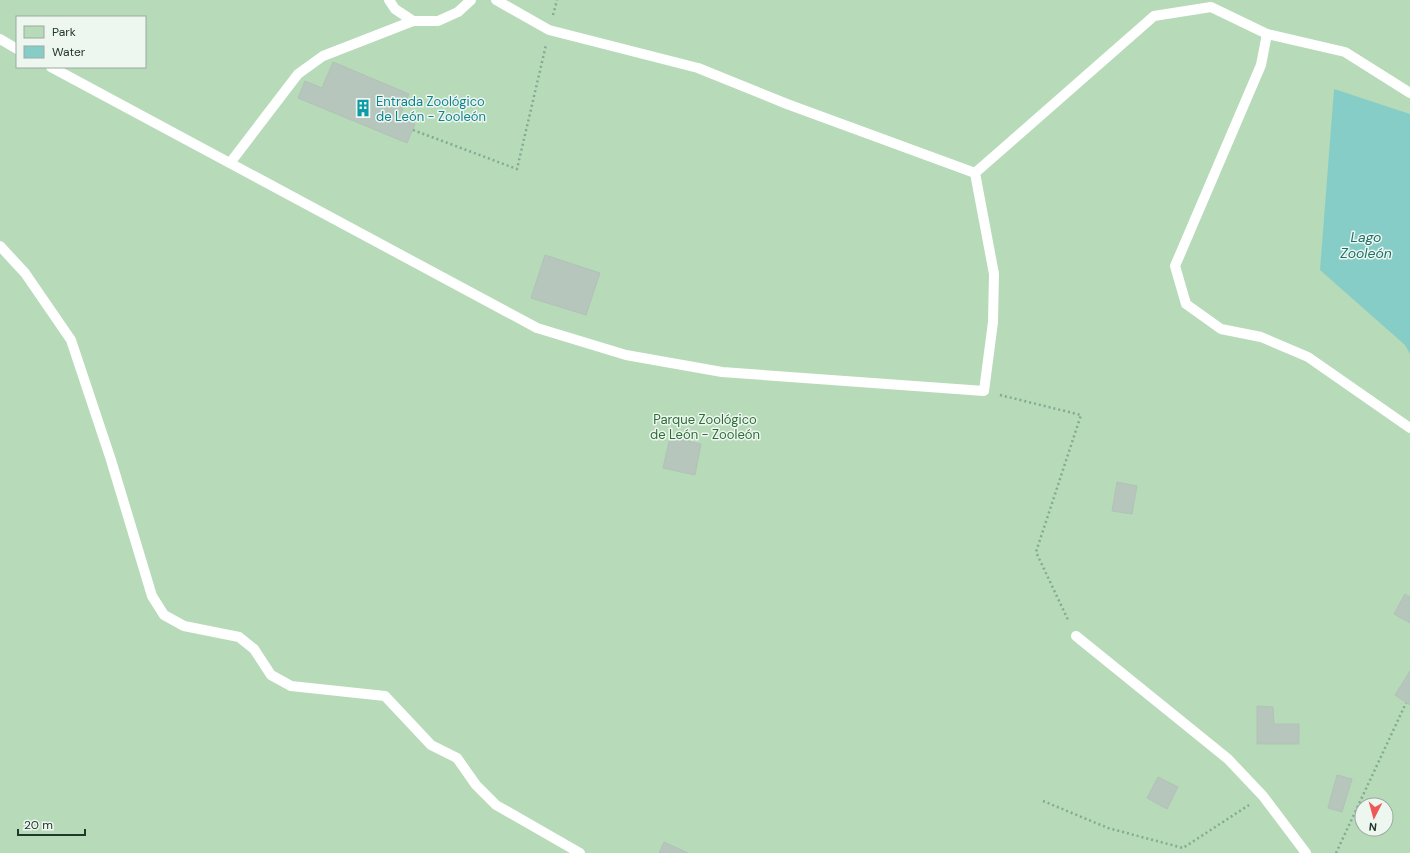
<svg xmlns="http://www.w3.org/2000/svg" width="1410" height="853" font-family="'DM Sans',sans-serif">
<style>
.green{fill:#b7dab8;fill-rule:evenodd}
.water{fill:#87cdc7}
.building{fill:#b6c6bd;stroke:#b1c2b7}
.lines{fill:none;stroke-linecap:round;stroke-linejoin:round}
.path{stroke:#7fac93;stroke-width:2.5;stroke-dasharray:2 3;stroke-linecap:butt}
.lane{stroke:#fff;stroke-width:10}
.labels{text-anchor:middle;stroke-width:3;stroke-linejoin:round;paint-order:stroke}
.culture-label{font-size:13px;fill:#0d838f;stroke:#eef6f0;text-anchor:start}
.park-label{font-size:13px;fill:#2c6d36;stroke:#eef6f0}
.water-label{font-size:14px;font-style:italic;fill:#1d716b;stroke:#eef6f0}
</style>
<rect width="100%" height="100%" fill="#dee9e1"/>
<path class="green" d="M0,0h1410v853h-1410zM17,17h128v50h-128zM1362,805h24v24h-24z"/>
<path class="water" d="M1334,89l76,25v240l-5,-9 -85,-75z"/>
<g class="building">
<path d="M333,62l76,32 -10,24 16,6 -8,19 -109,-45 7,-17 17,7z"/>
<path d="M545,255l55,18 -14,42 -55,-17z"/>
<path d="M670,437l31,7 -6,31 -32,-7z"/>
<path d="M1117,482l20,4 -5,28 -20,-3z"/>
<path d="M1405,594l5,3v26l-16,-9z"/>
<path d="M1410,671v34l-15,-10z"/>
<path d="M1257,706l16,1 1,17h25v20h-42z"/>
<path d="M1337,775l15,4 -10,33 -14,-4z"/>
<path d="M1158,777l20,10 -11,22 -20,-11z"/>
<path d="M664,842l24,11h-29z"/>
</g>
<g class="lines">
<g class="path">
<path d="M553,15l4,-15"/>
<path d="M413,130l104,39 29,-124"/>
<path d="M1000,395l81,20 -45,137 33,70"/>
<path d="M1043,801l65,27 75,20 66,-43"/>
<path d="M1336,853l70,-150"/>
</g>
<g class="lane">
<path d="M389,0l6,9 18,12h25l20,-9 13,-12"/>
<path d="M496,0l53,30 149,38 89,36 188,69 179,-157 57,-9 56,27 -6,31 -86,201 11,38 35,25 40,8 47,20 102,71"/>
<path d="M1267,34l78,18 65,41"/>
<path d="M0,39l17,10"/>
<path d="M51,67l486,261 89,27 96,17 262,19 9,-69 1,-48 -19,-101"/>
<path d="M230,163l68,-89 25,-18 90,-35"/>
<path d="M0,246l25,27 46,67 40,120 41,136 12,19 20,11 55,11 15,12 17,26 20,11 94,10 46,49 26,13 19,27 20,20 84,48"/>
<path d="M1076,636l152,123 35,37 43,57"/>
</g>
</g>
<defs>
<g id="building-bare" transform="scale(1.38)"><path d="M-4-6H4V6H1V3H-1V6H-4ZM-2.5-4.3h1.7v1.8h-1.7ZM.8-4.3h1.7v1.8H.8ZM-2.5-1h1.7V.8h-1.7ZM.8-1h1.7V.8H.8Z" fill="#0f9aa8" stroke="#eef6f0" stroke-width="2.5" paint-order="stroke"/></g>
</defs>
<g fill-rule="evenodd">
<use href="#building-bare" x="363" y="108"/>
</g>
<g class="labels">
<g class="culture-label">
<text x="376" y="106">Entrada Zoológico<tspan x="376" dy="15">de León - Zooleón</tspan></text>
</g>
<g class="park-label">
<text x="705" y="424">Parque Zoológico<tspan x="705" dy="15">de León - Zooleón</tspan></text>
</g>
<g class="water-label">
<text x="1366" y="242">Lago<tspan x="1366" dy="16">Zooleón</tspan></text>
</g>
</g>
<rect x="16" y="16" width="130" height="52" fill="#eef6f0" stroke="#9caaa2"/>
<rect x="24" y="26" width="20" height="12" fill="#b7dab8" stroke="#9caaa2"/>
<text x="52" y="36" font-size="12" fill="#20382c">Park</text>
<rect x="24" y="46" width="20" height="12" fill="#87cdc7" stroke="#9caaa2"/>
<text x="52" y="56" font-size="12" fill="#20382c">Water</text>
<g transform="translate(1374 817) rotate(186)"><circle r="19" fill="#eef6f0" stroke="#9caaa2"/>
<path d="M0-3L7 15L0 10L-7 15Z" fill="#ec5a58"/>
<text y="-6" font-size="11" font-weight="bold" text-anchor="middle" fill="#20382c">N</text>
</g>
<path d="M18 829v6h67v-6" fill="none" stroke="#20382c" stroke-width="2"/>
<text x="24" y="829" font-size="12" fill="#20382c" stroke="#eef6f0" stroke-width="3" paint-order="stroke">20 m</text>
</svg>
